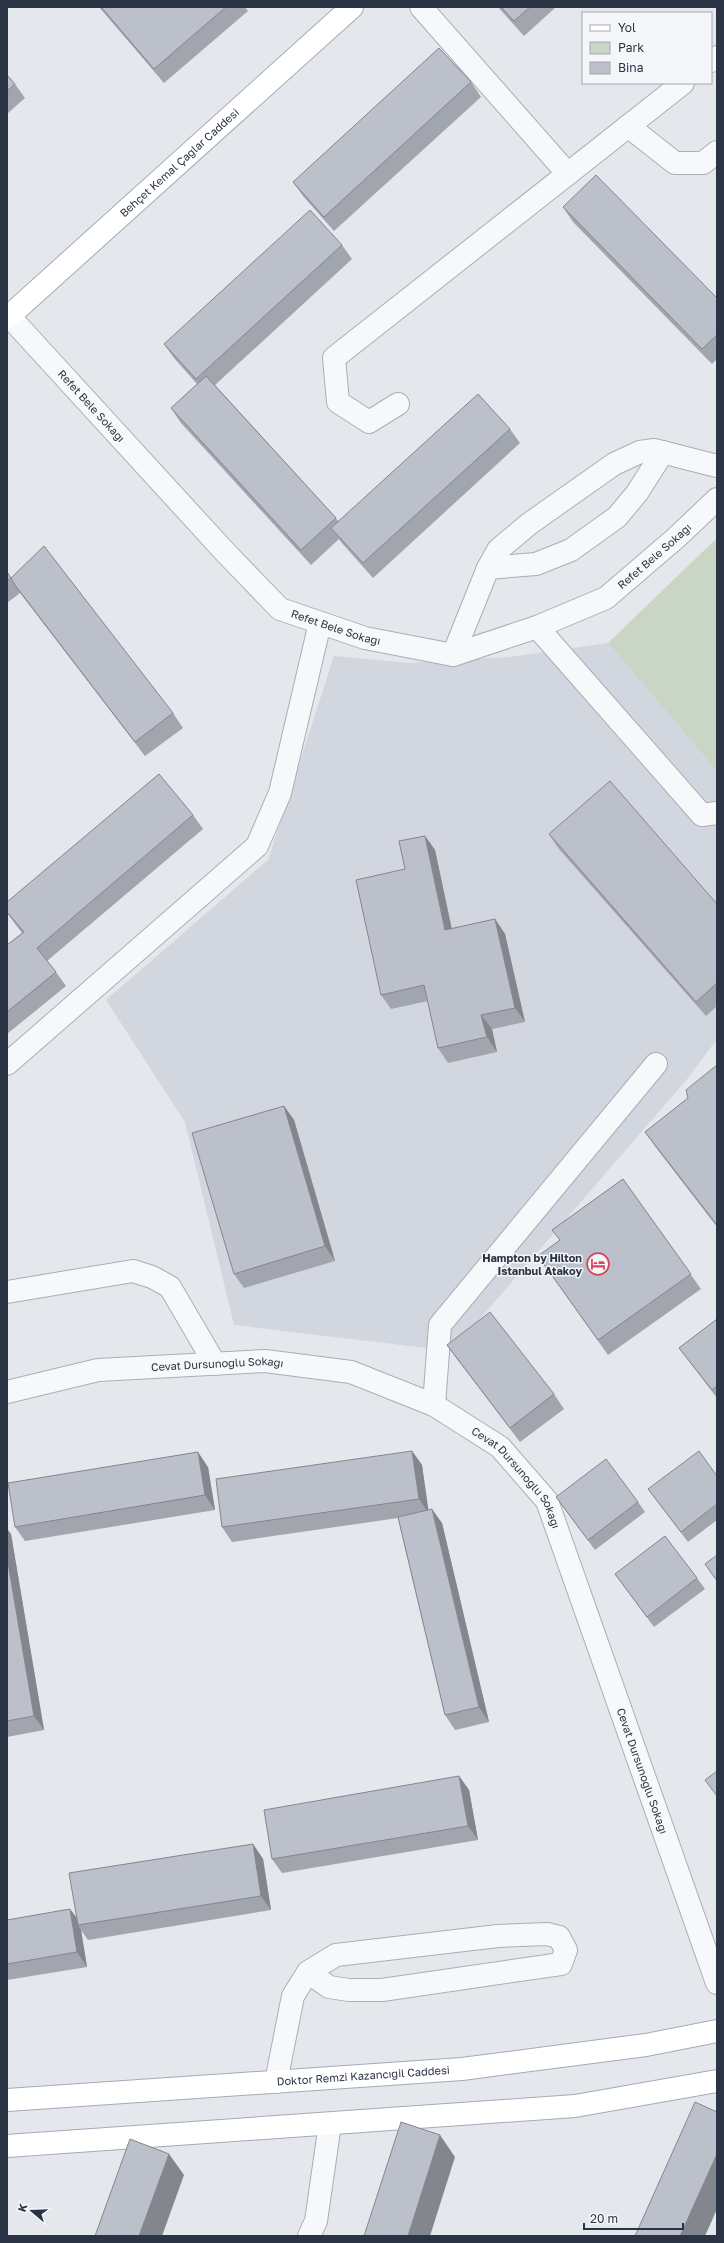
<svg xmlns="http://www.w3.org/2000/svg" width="724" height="2243" font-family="'Golos Text',sans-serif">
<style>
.built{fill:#d2d6de}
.green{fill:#c9d6c5}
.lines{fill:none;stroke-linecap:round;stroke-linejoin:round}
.minor-casing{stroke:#a9aeb7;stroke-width:24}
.major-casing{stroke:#a3abb8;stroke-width:24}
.minor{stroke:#f7f8fa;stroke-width:22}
.major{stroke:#fff;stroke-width:22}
.wall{fill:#a1a5ae}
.shaded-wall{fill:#83868d}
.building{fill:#bbc0ca;stroke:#83868d}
.labels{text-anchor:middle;stroke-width:3;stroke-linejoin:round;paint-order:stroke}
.street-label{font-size:11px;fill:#2b3445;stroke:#f4f6f9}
.poi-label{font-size:11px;font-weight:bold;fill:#2b3445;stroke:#f4f6f9;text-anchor:end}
</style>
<rect width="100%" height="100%" fill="#e4e7ec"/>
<path class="built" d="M608,643l109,128v268l-29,39 -236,273 -218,-26 -49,-203 -79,-122 162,-140 66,-204 75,7 100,-6z"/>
<path class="green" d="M717,538v233l-109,-128z"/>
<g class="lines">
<g class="minor-casing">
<g id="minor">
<path d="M421,7l147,167"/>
<path d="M711,61l6,-4"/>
<path d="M628,126l47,37h28l14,-11"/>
<path id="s1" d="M9,316l216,236 55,57 85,29 88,17 84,-28 69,-29 71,-61 40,-38"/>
<path d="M398,404l-29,18 -31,-20 -4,-44 349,-275"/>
<path d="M488,568l48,-4 35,-14 46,-33 20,-24 26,-41"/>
<path d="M537,627l165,188 15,-2"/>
<path d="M453,655l35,-87 10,-18 31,-26 85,-60 26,-12 14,-2 63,16"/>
<path d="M7,1064l250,-218 23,-53 40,-170"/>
<path d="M7,1292l126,-21 19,6 18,10 45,77"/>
<path id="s2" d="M7,1392l91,-22 167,-9 86,11 83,33 66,42 47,54 170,482"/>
<path d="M434,1405l6,-80 216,-261"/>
<path d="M276,2082l17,-86 15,-24 28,-17 162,-19 49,-2 12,3 7,13 -5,14 -179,26h-33l-20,-3 -21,-15"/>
<path d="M309,2236l7,-15 14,-97"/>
</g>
</g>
<g class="major-casing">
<g id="major">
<path id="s3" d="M7,318l345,-311"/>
<path id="s4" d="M7,2100l455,-31 184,-24 71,-14"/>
<path d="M7,2146l568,-40 142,-25"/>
</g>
</g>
<use href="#minor" class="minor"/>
<use href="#major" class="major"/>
</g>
<g class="wall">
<path d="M99,7h146l3,4 -84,72z"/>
<path d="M498,7h58l-32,29z"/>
<path d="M7,75l8,9 10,14 -18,16z"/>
<path d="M471,82l10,15 -147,134 -31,-35 -10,-14z"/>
<path d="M563,207l154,91v61l-5,5 -139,-142z"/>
<path d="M342,245l10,14 -137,126 121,133 2,3 172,-92 10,14 -147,135 -32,-36 -2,-3 -28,26 -130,-142 -10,-15 26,-24 -23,-26 -10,-14z"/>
<path d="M7,572l4,6 162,135 10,15 -38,28 -125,-163 -13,10z"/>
<path d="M193,815l10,14 -156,132 9,11 10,14 -59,48v-89l15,-12 -15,-20v-11z"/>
<path d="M549,834l168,70v102l-11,10 -147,-167z"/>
<path d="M425,836l10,14 17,79 43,-10 10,15 20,88 -33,7 5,23 -49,11 -10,-15 -10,-47 -37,8 -10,-14 24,-126z"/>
<path d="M717,1065v162l-60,-78 -12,-17 43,-34z"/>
<path d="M284,1106l10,14 41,141 -91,27 -10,-14z"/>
<path d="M623,1179l78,110 -93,66 -70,-99 22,-16 -8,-10z"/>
<path d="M717,1319v79l-38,-50z"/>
<path d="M447,1345l107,49 10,15 -44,33 -63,-83z"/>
<path d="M412,1451l10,14 6,45 14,13 47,199 -34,8 -10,-15 -47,-197 -166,24 -10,-15z"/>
<path d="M208,1467l7,43 -190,31 -10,-14z"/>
<path d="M717,1476v44l-29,22 -40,-53z"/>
<path d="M556,1497l82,5 7,10 -50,38z"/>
<path d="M7,1529l4,5 33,196 -37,7z"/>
<path d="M615,1574l82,4 8,11 -51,38z"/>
<path d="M459,1776l10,14 9,50 -196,33 -10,-14z"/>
<path d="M253,1844l10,15 8,51 -183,30 -7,-10 6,37 -80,13v-60l63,-11 7,9z"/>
</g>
<g class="shaded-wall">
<path d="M425,836l10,14 20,95 -10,-15z"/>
<path d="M495,919l10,15 20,88 -10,-14z"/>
<path d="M481,1015l11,14 5,23 -10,-15z"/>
<path d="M284,1106l10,14 41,141 -10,-15z"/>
<path d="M412,1451l10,14 7,49 -10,-15z"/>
<path d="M198,1452l10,15 7,43 -10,-15z"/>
<path d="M432,1509l10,14 47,199 -10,-15z"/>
<path d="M7,1529l4,5 33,196 -10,-14 -27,-159z"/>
<path d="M459,1776l10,14 9,50 -10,-14z"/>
<path d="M253,1844l10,15 8,51 -10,-14z"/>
<path d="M70,1909l10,14 -2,2 3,5 6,37 -10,-15z"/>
<path d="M440,2135l15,22 -25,79h-22z"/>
<path d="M169,2154l15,21 -22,61h-23z"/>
<path d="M717,2154v55l-12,27h-25z"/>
</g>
<g class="building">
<path d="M101,7h125l-72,62z"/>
<path d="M501,7h29l-16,14z"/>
<path d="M439,48l32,34 -147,135 -31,-35z"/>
<path d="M7,75l8,9 -8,7z"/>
<path d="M596,175l121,123v37l-15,14 -139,-142z"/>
<path d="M310,210l32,35 -146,134 -32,-35z"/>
<path d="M206,376l130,142 -35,32 -130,-142z"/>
<path d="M478,394l32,35 -147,134 -32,-35z"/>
<path d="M44,546l129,167 -38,29 -120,-157 -4,-7z"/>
<path d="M7,572l4,6 -4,3z"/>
<path d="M159,774l34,41 -156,133 19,24 -49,40v-67l17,-13 -17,-20v-10z"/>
<path d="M610,781l107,123v79l-21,19 -147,-168z"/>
<path d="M425,836l20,94 50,-11 20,89 -34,7 6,22 -49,11 -14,-63 -43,10 -25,-115 49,-11 -6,-28z"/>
<path d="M717,1065v160l-72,-93 43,-34 -2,-8z"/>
<path d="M284,1106l41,140 -91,28 -42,-141z"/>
<path d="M623,1179l68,95 -93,66 -60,-84 22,-16 -8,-10z"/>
<path d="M490,1312l64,82 -44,34 -63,-83z"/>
<path d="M717,1319v67l-5,4 -33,-42z"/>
<path d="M412,1451l7,48 -197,28 -6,-48z"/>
<path d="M699,1451l18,25v28l-36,28 -33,-43z"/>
<path d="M198,1452l7,43 -190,32 -7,-44z"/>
<path d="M606,1459l32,43 -50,38 -32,-43z"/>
<path d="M432,1509l47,198 -34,8 -47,-198z"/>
<path d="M665,1536l32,42 -50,39 -32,-43z"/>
<path d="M717,1555v26l-12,-17z"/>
<path d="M7,1557l27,159 -27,5z"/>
<path d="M717,1771v25l-12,-16z"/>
<path d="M459,1776l9,50 -196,33 -8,-49z"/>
<path d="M253,1844l8,52 -183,29 -9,-52z"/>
<path d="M70,1909l7,43 -70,12v-44z"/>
<path d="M695,2102l22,10v42l-37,82h-45z"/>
<path d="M401,2122l39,13 -32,101h-44z"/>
<path d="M130,2139l39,15 -30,82h-44z"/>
</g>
<defs>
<g id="hotel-ring" transform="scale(1.15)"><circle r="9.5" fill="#f4f6f9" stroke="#d1495b" stroke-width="1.5"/><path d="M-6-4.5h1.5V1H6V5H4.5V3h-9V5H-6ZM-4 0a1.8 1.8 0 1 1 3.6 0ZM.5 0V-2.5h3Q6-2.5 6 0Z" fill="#d1495b"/></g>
</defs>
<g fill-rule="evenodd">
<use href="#hotel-ring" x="598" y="1264"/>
</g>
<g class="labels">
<g class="street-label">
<text dy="4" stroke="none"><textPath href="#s3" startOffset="232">Behçet Kemal Çağlar Caddesi</textPath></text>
<text dy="4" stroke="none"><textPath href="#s1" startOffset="122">Refet Bele Sokağı</textPath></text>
<text dy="4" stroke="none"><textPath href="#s1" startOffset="806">Refet Bele Sokağı</textPath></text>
<text dy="4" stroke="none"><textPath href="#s1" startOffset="458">Refet Bele Sokağı</textPath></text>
<text dy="4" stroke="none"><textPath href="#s2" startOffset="213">Cevat Dursunoğlu Sokağı</textPath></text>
<text dy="4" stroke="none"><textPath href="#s2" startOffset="549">Cevat Dursunoğlu Sokağı</textPath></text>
<text dy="4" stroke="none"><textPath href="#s2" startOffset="873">Cevat Dursunoğlu Sokağı</textPath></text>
<text dy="4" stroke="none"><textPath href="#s4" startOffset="357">Doktor Remzi Kazancıgil Caddesi</textPath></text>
</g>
<g class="poi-label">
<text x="582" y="1262">Hampton by Hilton<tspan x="582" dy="13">Istanbul Atakoy</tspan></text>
</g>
</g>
<rect width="724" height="2243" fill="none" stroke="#2b3445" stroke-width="16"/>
<rect x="582" y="12" width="130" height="72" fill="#f4f6f9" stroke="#a4a8b1"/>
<rect x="590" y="25" width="20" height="6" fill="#ffffff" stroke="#a4a8b1"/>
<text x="618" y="32" font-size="12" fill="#2b3445">Yol</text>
<rect x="590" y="42" width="20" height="12" fill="#c9d6c5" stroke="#a4a8b1"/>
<text x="618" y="52" font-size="12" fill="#2b3445">Park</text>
<rect x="590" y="62" width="20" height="12" fill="#bbc0ca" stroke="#a4a8b1"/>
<text x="618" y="72" font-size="12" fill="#2b3445">Bina</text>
<g transform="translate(32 2211) rotate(289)" stroke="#f4f6f9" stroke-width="3" paint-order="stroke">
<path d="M0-3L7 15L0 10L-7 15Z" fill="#2b3445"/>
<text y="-6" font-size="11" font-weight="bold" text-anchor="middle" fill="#2b3445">K</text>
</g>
<path d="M584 2223v6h99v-6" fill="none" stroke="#2b3445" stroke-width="2"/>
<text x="590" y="2223" font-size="12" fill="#2b3445" stroke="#f4f6f9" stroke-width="3" paint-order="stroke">20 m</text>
</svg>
